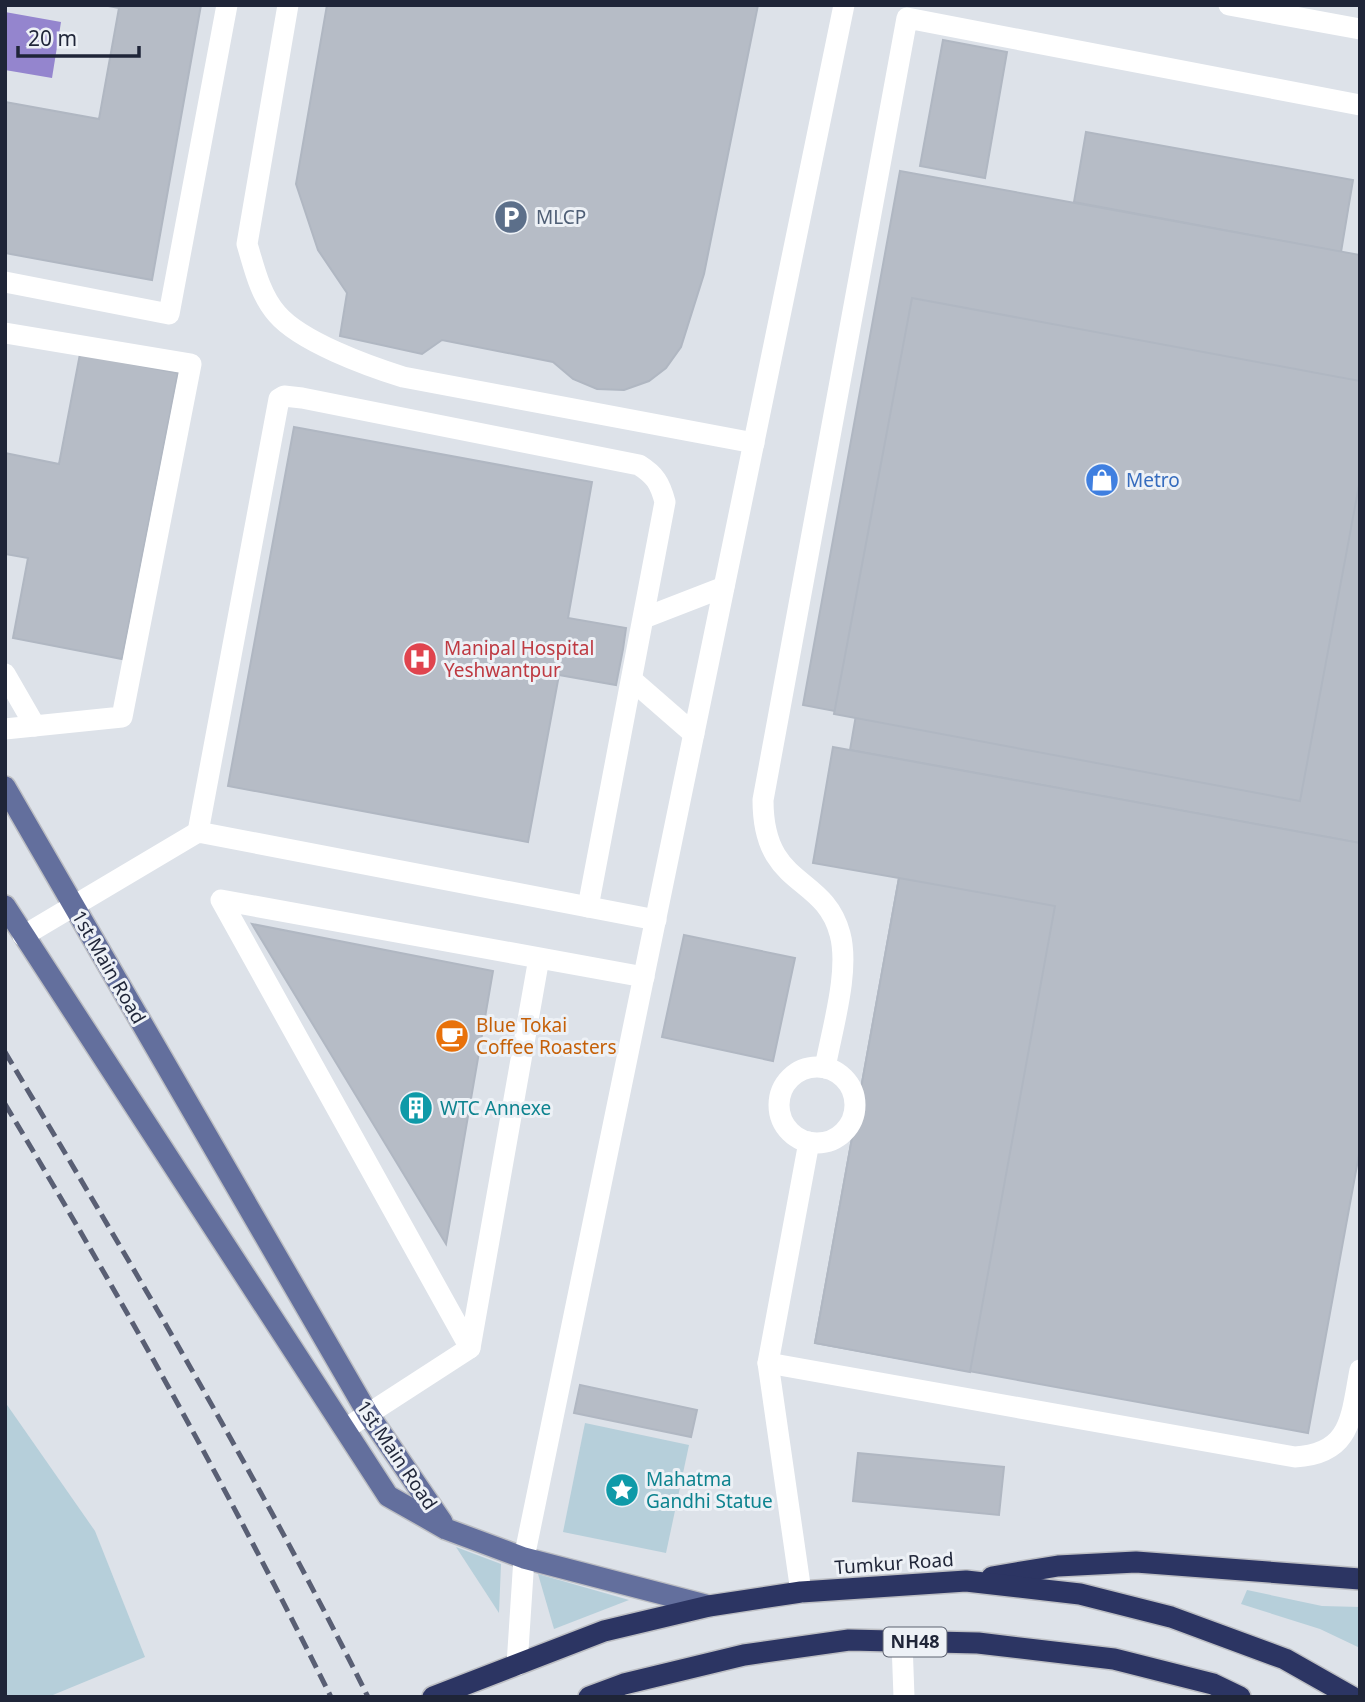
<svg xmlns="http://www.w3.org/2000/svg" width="1365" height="1702" font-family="'Noto Sans',sans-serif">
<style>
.green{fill:#b6cfda}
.water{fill:#9485ce}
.building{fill:#b6bcc6;stroke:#b0b7c2;stroke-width:2}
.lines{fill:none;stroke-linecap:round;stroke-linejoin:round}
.major-casing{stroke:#bcbec3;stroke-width:24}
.highway-casing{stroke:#bcbec3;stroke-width:24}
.minor{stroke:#fff;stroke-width:21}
.major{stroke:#636f9d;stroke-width:21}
.highway{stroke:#2c3563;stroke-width:21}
.rail{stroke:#595f74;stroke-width:5;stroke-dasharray:14 7;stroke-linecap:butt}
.labels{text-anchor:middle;stroke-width:6;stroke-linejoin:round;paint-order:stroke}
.shield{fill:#edf1f6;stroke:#5d6271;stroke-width:2}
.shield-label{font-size:18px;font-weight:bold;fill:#1f2538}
.service-label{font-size:19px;fill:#4e5e75;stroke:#edf1f6;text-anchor:start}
.shop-label{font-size:19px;fill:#366cbe;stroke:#edf1f6;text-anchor:start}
.health-label{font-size:19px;fill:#be3a42;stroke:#edf1f6;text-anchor:start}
.street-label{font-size:19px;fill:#1f2538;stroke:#edf1f6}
.food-label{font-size:19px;fill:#c56008;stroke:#edf1f6;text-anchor:start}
.culture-label{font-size:19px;fill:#0d838f;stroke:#edf1f6;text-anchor:start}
</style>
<rect width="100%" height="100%" fill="#dde2e9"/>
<g class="green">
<path d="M5,1402l90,129 50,126 -97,40h-43z"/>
<path d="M585,1423l104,22 -23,108 -103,-21z"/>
<path d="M456,1547l45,17 -2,49z"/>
<path d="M538,1574l91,26 -75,29z"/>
<path d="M1247,1590l75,16 38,1v41l-40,-19 -79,-25z"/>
</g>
<path class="water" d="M5,12l56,10 -9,56 -47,-8z"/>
<g class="building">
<path d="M103,5h98l-49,275 -147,-27v-151l94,17 20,-111z"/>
<path d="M327,5h431l-54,269 -23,73 -15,21 -17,13 -25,9 -27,-1 -24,-10 -20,-17 -111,-22 -20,14 -82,-18 7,-43 -29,-43 -22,-66z"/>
<path d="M943,40l64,12 -22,126 -65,-12z"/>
<path d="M1086,132l267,48 -12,72 -267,-50z"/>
<path d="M900,171l460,84v588l-510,-93 6,-35 -53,-10z"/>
<path d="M912,298l448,83v99l-60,321 -466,-87z"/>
<path d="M80,354l98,19 -56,286 -109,-21 15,-80 -23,-4v-101l54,11z"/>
<path d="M294,427l298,55 -24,136 58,10 -3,21 -7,36 -57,-10 -31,167 -300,-56z"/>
<path d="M833,747l527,96v306l-52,284 -493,-90 84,-465 -86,-15z"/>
<path d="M899,878l156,28 -85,466 -155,-29z"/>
<path d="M252,924l241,47 -47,273z"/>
<path d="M684,935l111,23 -22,103 -111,-24z"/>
<path d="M580,1385l117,25 -6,27 -117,-24z"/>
<path d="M858,1453l146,14 -5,48 -146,-14z"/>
</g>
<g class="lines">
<g class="major-casing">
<g id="major">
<path d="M5,787l363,627 74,108"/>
<path d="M5,906l383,590 58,33 78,29 185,48"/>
</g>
</g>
<g class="highway-casing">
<g id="highway">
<path d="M992,1577l66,-11 78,-4 224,17"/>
<path d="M433,1697l171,-66 105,-25 92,-14 165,-11 114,13 91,23 114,42 67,38"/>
<path d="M589,1697l35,-13 120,-29 105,-15 129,3 136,16 99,25 27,13"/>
</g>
</g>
<g class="minor">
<path d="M288,5l-41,239c7,23 13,51 30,70 24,28 91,52 126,63l351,66"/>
<path d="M1229,5l131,24"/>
<path d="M5,282l164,32 58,-309"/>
<path d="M5,333l186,31 -69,353 -117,12"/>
<path d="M644,618l80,-31"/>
<path d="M5,674l30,52"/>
<path d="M632,680l62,54"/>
<path d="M198,832l81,-433 5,-3 18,2 337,67c16,10 21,18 26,37l-77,405"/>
<path d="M23,936l175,-104 458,88"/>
<path d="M539,958l-69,390 -249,-448 423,77"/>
<circle cx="817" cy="1105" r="38"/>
<path d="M825,1068c7,-39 25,-97 15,-134 -16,-61 -77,-45 -77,-134l144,-782 453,87"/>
<path d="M768,1363l527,94c57,-3 56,-41 65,-87"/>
<path d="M345,1429l125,-81"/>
<path d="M801,1592l-33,-229 41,-221"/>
<path d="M902,1642l2,55"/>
<path d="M517,1665l7,-107 320,-1553"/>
</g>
<use href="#major" class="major"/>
<use href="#highway" class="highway"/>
<g class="rail">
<path d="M5,1052c126,212 253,424 363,645"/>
<path d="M5,1104c116,193 226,391 326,593"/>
</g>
</g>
<defs>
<g id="parking-disc" transform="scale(1.75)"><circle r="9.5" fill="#5c6f8a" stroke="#edf1f6"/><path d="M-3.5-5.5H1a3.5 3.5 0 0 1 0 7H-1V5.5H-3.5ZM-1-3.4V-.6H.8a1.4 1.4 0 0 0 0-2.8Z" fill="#fff"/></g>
<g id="shop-disc" transform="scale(1.75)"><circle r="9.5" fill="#3f7fe0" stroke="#edf1f6"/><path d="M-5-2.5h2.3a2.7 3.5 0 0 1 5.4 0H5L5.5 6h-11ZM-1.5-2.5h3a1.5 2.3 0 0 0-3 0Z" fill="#fff"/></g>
<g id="hospital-disc" transform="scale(1.75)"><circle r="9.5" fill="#e0444e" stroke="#edf1f6"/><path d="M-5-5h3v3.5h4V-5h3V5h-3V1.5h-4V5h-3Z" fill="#fff"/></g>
<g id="cafe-disc" transform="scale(1.75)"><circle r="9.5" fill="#e8710a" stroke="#edf1f6"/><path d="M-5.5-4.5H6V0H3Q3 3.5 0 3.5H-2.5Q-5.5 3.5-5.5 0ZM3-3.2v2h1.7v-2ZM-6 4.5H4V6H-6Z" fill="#fff"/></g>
<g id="building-disc" transform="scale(1.75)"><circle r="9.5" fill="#0f9aa8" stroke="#edf1f6"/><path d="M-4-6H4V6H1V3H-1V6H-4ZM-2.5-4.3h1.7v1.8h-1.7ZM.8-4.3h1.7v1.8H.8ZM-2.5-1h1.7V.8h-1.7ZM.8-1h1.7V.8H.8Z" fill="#fff"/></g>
<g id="sight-disc" transform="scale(1.75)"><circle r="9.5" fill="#0f9aa8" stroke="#edf1f6"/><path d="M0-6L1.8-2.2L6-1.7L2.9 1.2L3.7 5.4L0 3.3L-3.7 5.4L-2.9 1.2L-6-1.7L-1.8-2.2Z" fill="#fff"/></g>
</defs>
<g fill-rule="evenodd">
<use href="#parking-disc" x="511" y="217"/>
<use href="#shop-disc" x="1102" y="480"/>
<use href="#hospital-disc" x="420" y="659"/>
<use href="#cafe-disc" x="452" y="1036"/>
<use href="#building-disc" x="416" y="1108"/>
<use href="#sight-disc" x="622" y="1490"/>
</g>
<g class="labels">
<rect class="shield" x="883.5" y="1627.5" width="63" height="29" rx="5"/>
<g class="shield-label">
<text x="915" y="1648">NH48</text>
</g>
<g class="service-label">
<text x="536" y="224">MLCP</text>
</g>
<g class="shop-label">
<text x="1126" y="487">Metro</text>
</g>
<g class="health-label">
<text x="444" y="655">Manipal Hospital<tspan x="444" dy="22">Yeshwantpur</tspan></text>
</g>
<g class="street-label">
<text transform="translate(109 967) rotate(60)" y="7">1st Main Road</text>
<text transform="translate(397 1455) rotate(56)" y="7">1st Main Road</text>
<text transform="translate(894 1563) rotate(-4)" y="7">Tumkur Road</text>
</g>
<g class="food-label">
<text x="476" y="1032">Blue Tokai<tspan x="476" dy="22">Coffee Roasters</tspan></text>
</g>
<g class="culture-label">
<text x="440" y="1115">WTC Annexe</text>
<text x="646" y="1486">Mahatma<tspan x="646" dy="22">Gandhi Statue</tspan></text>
</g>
</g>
<rect width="1365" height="1702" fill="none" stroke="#1f2538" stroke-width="14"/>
<path d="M18 46v10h121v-10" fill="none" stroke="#1f2538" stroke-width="3.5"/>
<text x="28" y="46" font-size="21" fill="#1f2538" stroke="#edf1f6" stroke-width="5" paint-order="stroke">20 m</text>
</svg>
